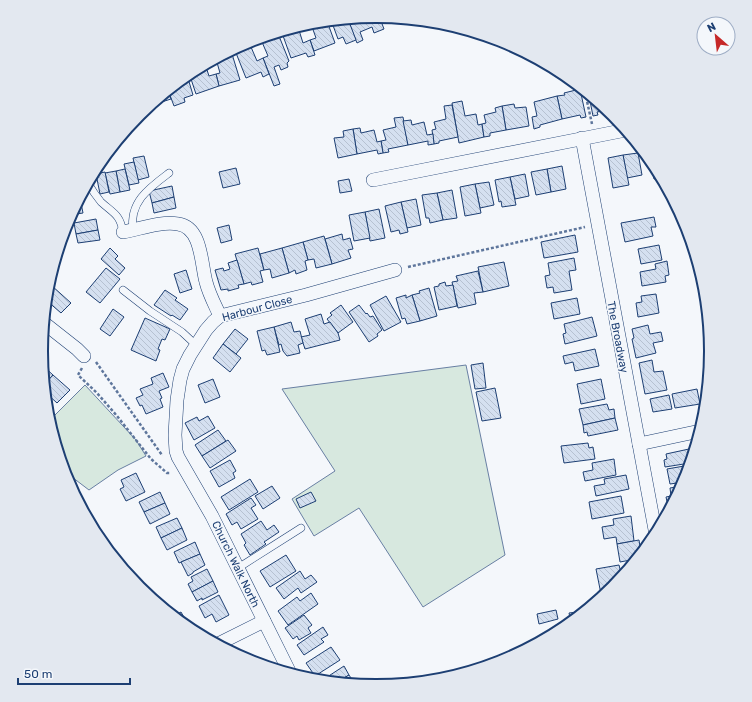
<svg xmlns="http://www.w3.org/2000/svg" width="752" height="702" font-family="Rubik,sans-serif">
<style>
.grass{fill:#d7e8df;stroke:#687fa3}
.building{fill:url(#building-back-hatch);stroke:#1d3f73}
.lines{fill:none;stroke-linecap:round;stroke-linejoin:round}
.lane-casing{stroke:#1d3f73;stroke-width:8}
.street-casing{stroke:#1d3f73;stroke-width:14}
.path{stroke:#5e769c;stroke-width:2.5;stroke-dasharray:3 2;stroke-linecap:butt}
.lane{stroke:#f4f7fb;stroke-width:7}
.street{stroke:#f4f7fb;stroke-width:13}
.labels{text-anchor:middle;stroke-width:3;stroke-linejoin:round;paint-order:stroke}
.street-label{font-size:11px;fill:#1d3f73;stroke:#f4f7fb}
.rim{fill:none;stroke:#1d3f73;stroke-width:2}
</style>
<defs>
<pattern id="building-back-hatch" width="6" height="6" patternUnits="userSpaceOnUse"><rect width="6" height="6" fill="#d5e0f0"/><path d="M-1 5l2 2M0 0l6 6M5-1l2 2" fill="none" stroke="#b6c1d1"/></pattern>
</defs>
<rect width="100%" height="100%" fill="#f4f7fb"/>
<g class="grass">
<path d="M466,365l39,190 -82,52 -64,-99 -45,28 -22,-37 43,-28 -53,-82z"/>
<path d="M85,385l51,55 10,16 -28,14 -29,20 -25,-19 -15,-50z"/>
</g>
<g class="building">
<path d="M379,16l5,13 -10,4 -2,-6 -12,5 3,8 -6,3 -8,-20 12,-4 -1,-1z"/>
<path d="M381,16l19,2 -17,5z"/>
<path d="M348,19l8,21 -10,4 -3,-7 -5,2 -7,-19z"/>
<path d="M327,21l8,22 -21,8 -4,-11 6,-2 -5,-14z"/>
<path d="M298,27l5,16 7,-3 5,15 -7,2 -2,-4 -15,5 -9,-25z"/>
<path d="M279,36l10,25 -2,2 1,4 -7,3 -2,-5 -5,2 6,17 -6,2 -11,-28 5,-2 -6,-14z"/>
<path d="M251,47l6,14 6,-3 6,16 -6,3 -2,-5 -15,6 -10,-25z"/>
<path d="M232,54l8,26 -21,6 -3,-12 4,-1 -4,-14z"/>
<path d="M205,64l4,12 7,-2 3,12 -23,8 -7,-21z"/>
<path d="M187,75l6,20 -9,3 1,4 -11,4 -6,-16z"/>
<path d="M580,89l6,28 -5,1 -1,-3 -18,4 -5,-23 8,-1 -1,-2z"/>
<path d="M168,90l3,9 -22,7z"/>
<path d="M557,96l5,23 -22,6v2l-6,2 -2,-12 5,-1 -3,-14z"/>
<path d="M594,99l14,11 -11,2 1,3 -5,1 -3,-15 4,-1z"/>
<path d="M462,101l3,15 11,-2 2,11 4,-1 2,13 -25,6 -7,-40z"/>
<path d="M514,104l1,4 11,-1 3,19 -23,4 -4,-24z"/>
<path d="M452,105l6,32 -19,4v2l-5,1 -2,-14 4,-1 -2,-7 12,-3 -2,-13z"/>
<path d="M502,106l4,24 -16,3v3l-6,1 -2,-13 4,-1 -2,-8 12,-3 -1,-4z"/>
<path d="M403,117l5,28 -20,4 1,3 -6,1 -2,-12 5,-1 -3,-10 13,-3 -2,-9z"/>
<path d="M411,120l1,5 12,-3 3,13 6,-1 1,10 -6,1v-4l-20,4 -5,-24z"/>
<path d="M360,128l1,5 13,-3 3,12 4,-1 2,12 -5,1 -1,-4 -20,4 -4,-25z"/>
<path d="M353,129l4,25 -19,4 -4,-20 10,-1 -1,-6z"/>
<path d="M638,153l4,22 -15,3 -4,-23z"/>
<path d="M623,155l6,30 -16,3 -5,-30z"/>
<path d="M144,156l5,21 -11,3 -5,-22z"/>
<path d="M651,160l4,5 7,13 -8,1z"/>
<path d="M134,162l5,21 -10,2 -5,-21z"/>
<path d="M562,166l4,23 -15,3 -4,-23z"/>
<path d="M236,168l4,16 -17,4 -4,-16z"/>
<path d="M125,169l5,21 -10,2 -4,-21z"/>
<path d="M547,169l4,23 -15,3 -5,-23z"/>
<path d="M116,171l4,21 -10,2 -5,-21z"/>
<path d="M105,172l4,20 -9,2 -4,-20z"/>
<path d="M525,174l4,22 -14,3 -5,-22z"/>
<path d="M510,177l6,28 -14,2 -1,-6 -2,1 -4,-22z"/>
<path d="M349,179l3,12 -12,2 -2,-12z"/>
<path d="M489,182l5,23 -14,3 -5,-24z"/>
<path d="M475,184l6,29 -16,3 -5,-29z"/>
<path d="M172,186l2,11 -22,6 -3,-12z"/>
<path d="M452,190l5,28 -14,2 -6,-27z"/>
<path d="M437,193l6,27 -13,3 -1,-5h-3l-4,-23z"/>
<path d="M174,197l2,11 -22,5 -2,-10z"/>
<path d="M416,199l5,26 -14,3 -6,-26z"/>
<path d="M401,202l7,30 -8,2 -1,-4 -8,2 -6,-26z"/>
<path d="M77,203h4l2,10 -13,2z"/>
<path d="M379,209l6,29 -15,3 -5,-29z"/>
<path d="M365,212l5,26 -16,3 -5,-26z"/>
<path d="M654,217l2,10h-5l2,9 -28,6 -4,-19z"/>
<path d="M96,219l2,11 -22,4 -2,-11z"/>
<path d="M229,225l3,15 -11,3 -4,-15z"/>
<path d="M98,230l2,10 -22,3 -2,-9z"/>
<path d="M342,234l1,6 7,-2 3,11 -5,1 3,8 -19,6 -7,-25z"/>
<path d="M575,235l3,17 -34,6 -3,-16z"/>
<path d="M324,236l8,28 -16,4 -2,-9 -6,1 -5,-18z"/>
<path d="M303,242l5,18 -3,1 2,9 -11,4 -1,-4 -6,3 -7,-25z"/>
<path d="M659,245l3,15 -21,4 -3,-15z"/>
<path d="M110,248l8,8 -3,3 10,9 -6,7 -18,-16z"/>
<path d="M258,248l6,22 -4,1 3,11 -11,3 -1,-3 -7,2 -9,-30z"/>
<path d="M282,248l7,25 -17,5 -2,-9 -6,1 -4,-16z"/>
<path d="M574,258l2,12 -7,1 3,19 -18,3 -1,-6 -6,1 -2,-12 5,-1 -2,-12z"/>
<path d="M237,260l7,24 -6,1 1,3 -11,3v-2l-7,1 -6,-20 8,-2 1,3 6,-2 -2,-6z"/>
<path d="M667,261l2,14 -4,1 1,6 -24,4 -2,-14 16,-3 -1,-5z"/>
<path d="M504,262l5,24 -26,6 -5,-25z"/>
<path d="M106,268l14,11 -20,24 -14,-11z"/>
<path d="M186,270l6,19 -12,4 -6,-19z"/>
<path d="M478,271l5,21 -9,1 2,11 -18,4 -6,-26 6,-1 -2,-5z"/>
<path d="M445,282l1,4 7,-1 4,21 -18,4 -5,-23 5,-1v-2z"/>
<path d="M51,285l20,18 -10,10 -15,-13 1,-12z"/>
<path d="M429,288l8,28 -17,5 -8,-26 8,-2 -1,-2z"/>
<path d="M165,290l12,8 -2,2 13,9 -8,11 -8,-5 -1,1 -17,-11z"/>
<path d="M656,294l3,19 -21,4 -2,-14 6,-1 -1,-6z"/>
<path d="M406,295v3l6,-3 8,26 -13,3 -2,-6 -3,1 -6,-21z"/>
<path d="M386,296l15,26 -17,9 -14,-26z"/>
<path d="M577,298l3,16 -26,5 -3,-16z"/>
<path d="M341,305l12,17 -15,11 -11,-14 5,-4 -2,-2z"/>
<path d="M359,305l7,9 1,-1 3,4 3,-1 9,14 -5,4 1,2 -9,6 -20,-30z"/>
<path d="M113,309l11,8 -14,19 -10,-7z"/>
<path d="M321,314l3,10 6,-2 8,11 2,7 -35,9 -4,-12 9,-2 -5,-16z"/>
<path d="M592,317l5,19 -32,8 -2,-10 3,-1 -2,-9z"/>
<path d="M145,318l25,11 -5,11 -3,-1 -4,10 2,1 -4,11 -25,-11z"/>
<path d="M291,322l3,10 6,-1 3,12 -5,2 2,8 -13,3 -4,-5 -2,-7 -2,1 -5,-18z"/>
<path d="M648,325l2,9 11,-2 2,9 -10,2 3,10 -20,5 -4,-19 2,-1 -2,-9z"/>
<path d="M274,327l6,25 -13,3 -2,-5 -3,1 -5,-20z"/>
<path d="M235,329l13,10 -12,15 -13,-10z"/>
<path d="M223,344l18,14 -11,14 -17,-14z"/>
<path d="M595,349l4,17 -24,5 -2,-9 -8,2 -2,-8z"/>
<path d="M652,360l2,12 9,-1 4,19 -22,4 -6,-31z"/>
<path d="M483,363l3,25 -11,1 -4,-24z"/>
<path d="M42,365l11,10 -9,10z"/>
<path d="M163,373l6,14 -10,4 3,7 -2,1 3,8 -17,7 -4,-9 -2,1 -4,-8 7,-3 -3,-6 13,-5 -2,-6z"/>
<path d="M53,375l17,15 -13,13 -12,-11 -1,-7z"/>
<path d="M213,379l7,18 -15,6 -7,-18z"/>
<path d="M601,379l4,20 -24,5 -4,-20z"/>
<path d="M495,388l6,30 -19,3 -6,-29z"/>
<path d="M697,389l3,15 -25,4 -3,-14z"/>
<path d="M669,395l3,14 -19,3 -3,-13z"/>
<path d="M607,404l2,6 5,-1 1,9 -32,7 -4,-16z"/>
<path d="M208,416l7,12 -21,12 -9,-17 12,-6 2,4z"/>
<path d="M615,418l3,12 -30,6 -1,-4 -3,1 -1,-8z"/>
<path d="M218,430l8,11 -24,15 -7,-11z"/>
<path d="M228,440l8,11 -26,17 -8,-12z"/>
<path d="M588,443l1,5 4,-1 2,12 -31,4 -3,-17z"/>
<path d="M689,449l1,14 -25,4 -1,-7 3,-1 -1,-5z"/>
<path d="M614,459l2,16 -31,6 -2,-9 10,-2 -1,-7z"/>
<path d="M230,460l6,11 -3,2 2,5 -16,9 -9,-16z"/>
<path d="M690,465l-6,17 -14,2 -3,-15z"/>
<path d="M136,473l9,19 -19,9 -6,-12 4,-2 -3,-7z"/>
<path d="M626,475l3,14 -33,7 -2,-10 11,-2 -1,-5z"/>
<path d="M250,479l8,13 -29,18 -8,-13z"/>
<path d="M272,486l8,12 -17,11 -8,-13z"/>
<path d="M682,486l-11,19 -3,1 -2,-9 5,-1 -1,-8z"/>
<path d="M160,492l5,11 -21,9 -5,-10z"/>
<path d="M311,492l5,9 -16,7 -4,-9z"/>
<path d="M621,496l3,17 -32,6 -3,-17z"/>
<path d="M251,498l5,7 -5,3 7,11 -17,10 -4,-7 -5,3 -6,-11z"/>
<path d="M165,503l5,11 -20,10 -6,-12z"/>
<path d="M631,516l3,25 -17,3 -1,-7 -12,2 -2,-12 12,-2 -1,-6z"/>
<path d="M177,518l5,10 -21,10 -5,-11z"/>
<path d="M261,521l6,9 7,-5 5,7 -15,10 2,2 -16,11 -6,-10 2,-2 -5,-9z"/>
<path d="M182,528l5,12 -20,10 -6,-12z"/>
<path d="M639,540l2,13 -5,6 -16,3 -3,-18z"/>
<path d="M195,542l5,12 -21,9 -5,-11z"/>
<path d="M200,554l5,11 -12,7v1l-5,3 -7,-14z"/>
<path d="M286,555l10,16 -26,16 -10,-16z"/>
<path d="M619,565l3,12 -15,16 -6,1 -5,-25z"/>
<path d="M207,569l6,12 -21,11 -4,-8 5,-3 -2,-4z"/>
<path d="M300,571l5,8 6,-4 6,7 -16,11 -3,-5 -14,11 -8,-11z"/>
<path d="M213,581l5,11 -16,8v-2l-5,3 -5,-9z"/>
<path d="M311,593l7,11 -30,21 -10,-14 19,-14 3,4z"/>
<path d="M219,595l10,20 -13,7 -4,-8 -7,4 -6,-12z"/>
<path d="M556,610l2,9 -19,5 -2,-10z"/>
<path d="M585,611l-14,11 -2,-9z"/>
<path d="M181,612l4,7 -5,3 -7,-6z"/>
<path d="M304,615l8,10 -4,3 3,5 -12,7 -2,-4 -4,3 -8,-11z"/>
<path d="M323,627l5,8 -7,4 3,3 -20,13 -7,-10z"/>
<path d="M331,647l9,13 -25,16 -9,-13z"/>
<path d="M241,650l4,9 4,-2 3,5 -18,-9z"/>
<path d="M344,666l5,9 -12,7 -16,-1z"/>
<path d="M349,675l6,9 -18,-2z"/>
</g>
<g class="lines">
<g class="lane-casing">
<g id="lane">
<path d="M88,183c4,7 8,13 13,19 12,11 19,12 22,30"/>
<path d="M133,230c-4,-28 16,-42 36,-57"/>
<path d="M123,290l27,21 32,21 14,13"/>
<path d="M238,568l63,-40"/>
</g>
</g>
<g class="street-casing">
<g id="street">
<path d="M582,138l74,397"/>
<path d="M373,180l253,-50"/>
<path d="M123,232c17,-3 38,-11 55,-8 24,3 23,40 28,58 3,12 9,23 14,34"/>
<path d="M44,323l33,26 7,7"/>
<path d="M639,444l61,-13"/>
<path d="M218,644l46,-23"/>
<path d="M290,673l-78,-157 -34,-59 -2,-6 -1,-16 2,-35 3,-20 3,-11 7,-14 16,-25 7,-8 7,-6 86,-21 89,-25"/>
</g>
</g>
<g class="path">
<path d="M585,92l7,32"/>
<path d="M408,267l177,-40"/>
<path d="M96,362l66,93h1"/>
<path d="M82,368l-4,7 19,18 20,23 34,43 16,14h4"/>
</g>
<use href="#lane" class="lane"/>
<use href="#street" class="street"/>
</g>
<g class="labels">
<g class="street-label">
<text transform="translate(257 308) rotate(-15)" y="4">Harbour Close</text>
<text transform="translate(618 337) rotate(79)" y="4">The Broadway</text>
<text transform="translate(236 564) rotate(64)" y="4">Church Walk North</text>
</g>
</g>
<path d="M0 0H752V702H0ZM48 351a328 328 0 1 1 656 0a328 328 0 1 1-656 0Z" fill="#e3e8f0" fill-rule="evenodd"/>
<path class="rim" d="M48 351a328 328 0 1 1 656 0a328 328 0 1 1-656 0Z"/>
<g transform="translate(716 36) rotate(332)"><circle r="19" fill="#f4f7fb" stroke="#9eadc5"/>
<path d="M0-3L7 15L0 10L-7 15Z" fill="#c62828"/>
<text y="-6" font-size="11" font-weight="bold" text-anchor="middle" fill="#1d3f73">N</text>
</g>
<path d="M18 678v6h112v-6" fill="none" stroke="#1d3f73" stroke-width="2"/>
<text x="24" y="678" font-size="12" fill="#1d3f73" stroke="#f4f7fb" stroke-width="3" paint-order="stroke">50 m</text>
</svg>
